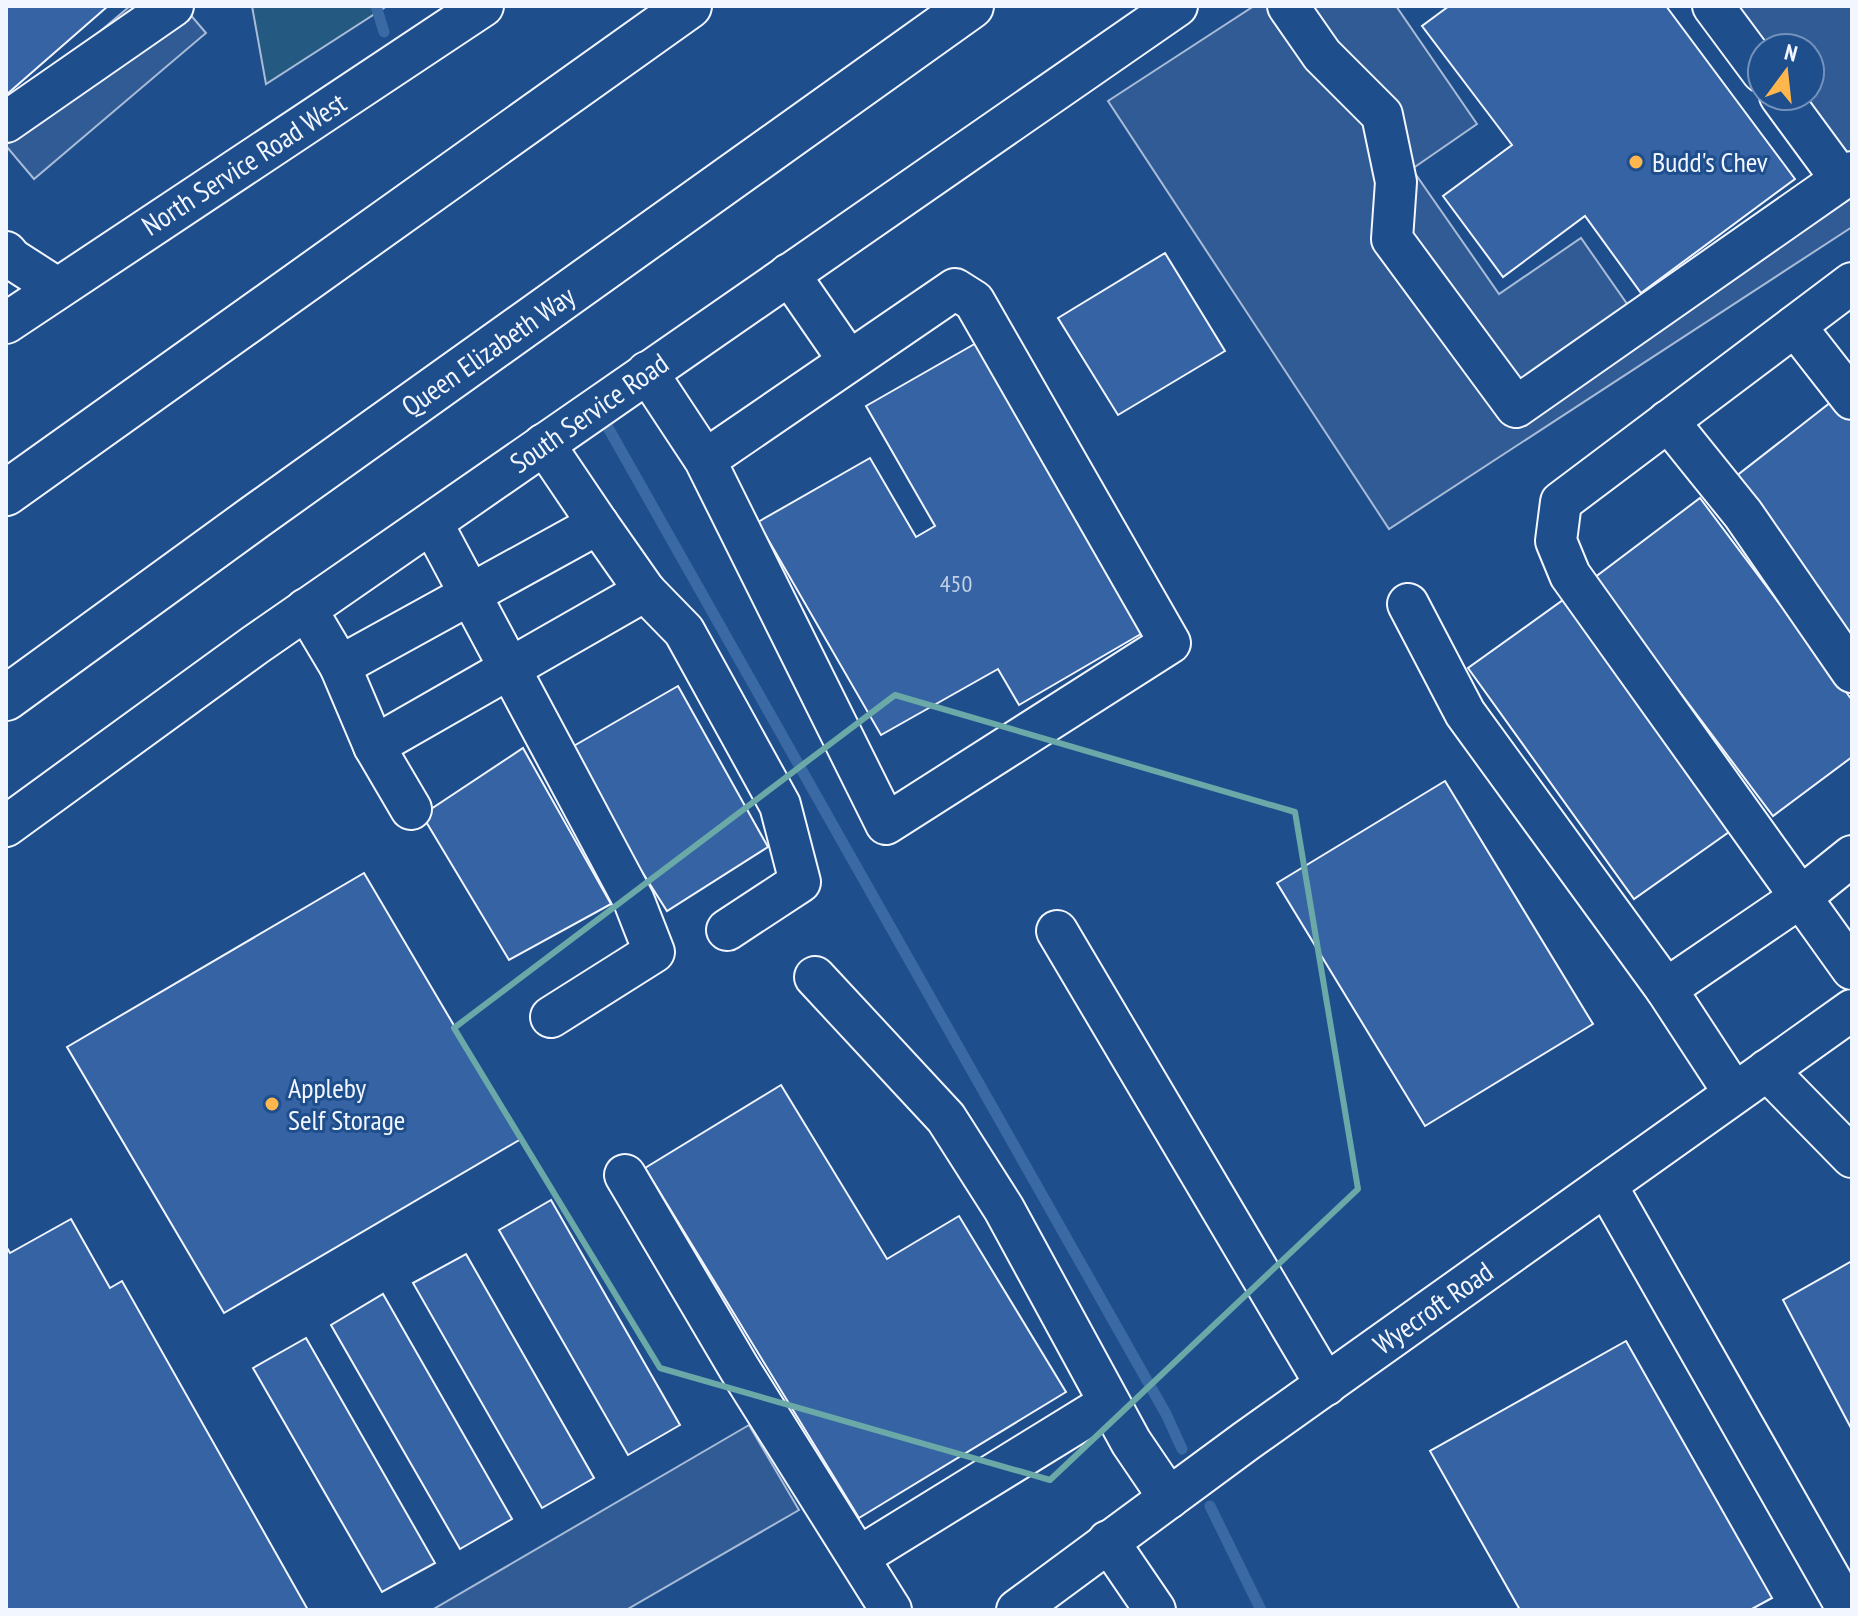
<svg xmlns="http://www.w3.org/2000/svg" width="1858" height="1616" font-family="'PT Sans Narrow',sans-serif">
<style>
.green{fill:#245a82;stroke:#a8bbd7;stroke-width:2}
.parking{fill:#305b95;stroke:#a8bbd7;stroke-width:2;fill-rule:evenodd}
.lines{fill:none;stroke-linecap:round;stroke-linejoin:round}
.stream{stroke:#3b69a3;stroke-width:11}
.building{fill:#3563a3;stroke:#f2f6ff;stroke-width:2}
.minor-casing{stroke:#f2f6ff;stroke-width:44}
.highway-casing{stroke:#f2f6ff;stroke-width:48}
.minor{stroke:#1f4e8c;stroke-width:40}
.highway{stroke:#1f4e8c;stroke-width:44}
.marked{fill:none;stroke:#6aa9a8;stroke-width:6;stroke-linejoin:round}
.poi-dot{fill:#ffb74d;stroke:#1f4e8c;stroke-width:3}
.labels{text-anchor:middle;stroke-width:6;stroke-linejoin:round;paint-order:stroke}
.number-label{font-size:24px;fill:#c3d1e8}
.poi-label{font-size:28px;fill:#f2f6ff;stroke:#1f4e8c;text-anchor:start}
.street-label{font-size:28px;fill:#f2f6ff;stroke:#1f4e8c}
</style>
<rect width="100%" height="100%" fill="#1f4e8c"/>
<path class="green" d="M252,6h135l-121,78z"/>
<g class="parking">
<path d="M130,6h53l23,27 -172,146 -28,-33v-35z"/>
<path d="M1254,6h142l81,118 -65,45 87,125 82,-56 56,80 187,-129 -126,-183h154v221l-463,302 -281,-428zM1762,48h48v48h-48z"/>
<path d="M749,1425l50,85 -173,100h-194z"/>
</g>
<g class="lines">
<g class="stream">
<path d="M376,6l8,26"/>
<path d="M602,417l564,997 16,35"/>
<path d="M1210,1506l51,104"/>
</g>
</g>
<g class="building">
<path d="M6,6h102l-102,89z"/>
<path d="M1449,6h217l129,173 -154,114 -56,-77 -82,61 -60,-81 69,-51 -90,-119z"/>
<path d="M1165,253l60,98 -107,64 -60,-97z"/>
<path d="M978,342l168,289 -127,74 -21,-36 -117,66 -123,-213 112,-64 46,79 19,-11 -69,-120z"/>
<path d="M1840,395l12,16v226l-117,-160z"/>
<path d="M1700,498l152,202v57l-79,59 -179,-238z"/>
<path d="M1563,600l166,232 -95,67 -166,-231z"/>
<path d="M678,686l90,161 -101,64 -102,-160z"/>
<path d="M523,748l88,156 -102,56 -87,-145z"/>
<path d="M1445,781l148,243 -168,102 -148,-243z"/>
<path d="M364,873l157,266 -297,174 -157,-266z"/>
<path d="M781,1085l106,174 72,-43 107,176 -207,126 -214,-350z"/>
<path d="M551,1200l129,225 -52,30 -129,-225z"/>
<path d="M71,1219l39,69 12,-7 186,329h-302v-364l4,7z"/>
<path d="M466,1254l128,224 -52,30 -129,-225z"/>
<path d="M1852,1261v169l-69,-130z"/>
<path d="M383,1294l129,225 -52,30 -129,-224z"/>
<path d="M306,1338l129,225 -53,29 -129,-224z"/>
<path d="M1626,1341l146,257 -22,12h-230l-90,-159z"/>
</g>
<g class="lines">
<g class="minor-casing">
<g id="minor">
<path d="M1288,6l34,49 60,60 14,67 -4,57 124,168 336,-235"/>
<path d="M1713,6l49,66"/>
<path d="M1780,96l61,83"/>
<path d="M6,122l167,-116"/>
<path d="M6,252l6,7 45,29"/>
<path d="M789,274l60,87"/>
<path d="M1852,283l-291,219 -5,39 14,34 282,394"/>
<path d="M6,323l477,-317"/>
<path d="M1795,326l57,73"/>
<path d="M647,372l58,88 250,-171 19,12 196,342 -284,181 -181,-364"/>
<path d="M1668,421l75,93 109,158"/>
<path d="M432,523l202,378 20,51 -103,65"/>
<path d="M645,591l39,40 96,174 20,77 -73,48"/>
<path d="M1408,604l57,109 201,276 135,-92 51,-41"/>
<path d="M306,609l34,57 258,-142 -54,-80"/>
<path d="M340,666l34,80 37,63"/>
<path d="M374,746l271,-155 -47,-67"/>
<path d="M6,826l249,-181 922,-639"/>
<path d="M1057,931l269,454"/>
<path d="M815,977l131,141 58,91 127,233 38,56"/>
<path d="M1666,989l68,104"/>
<path d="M1767,1070l85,87"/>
<path d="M625,1175l114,193 152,242"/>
<path d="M1606,1185l242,425"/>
<path d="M1108,1541l47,69"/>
<path d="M859,1557l250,-154"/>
<path d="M1017,1610l229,-169 606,-431"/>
</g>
</g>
<g class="highway-casing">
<g id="highway">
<path d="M6,493l683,-487"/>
<path d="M6,698l249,-181 716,-511"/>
</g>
</g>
<use href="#minor" class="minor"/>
<use href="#highway" class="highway"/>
</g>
<path class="marked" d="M895,695l400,117 63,377 -308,291 -390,-112 -206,-340z"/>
<g class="poi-dot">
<circle cx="1636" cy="162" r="8"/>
<circle cx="272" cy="1104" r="8"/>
</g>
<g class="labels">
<g class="number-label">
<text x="956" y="592">450</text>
</g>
<g class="poi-label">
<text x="1652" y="172">Budd's Chev</text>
<text x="288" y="1098">Appleby<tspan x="288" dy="32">Self Storage</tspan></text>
</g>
<g class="street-label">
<text transform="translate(244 164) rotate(-33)" y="10">North Service Road West</text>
<text transform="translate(488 351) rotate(-35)" y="10">Queen Elizabeth Way</text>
<text transform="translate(589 413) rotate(-35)" y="10">South Service Road</text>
<text transform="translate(1433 1308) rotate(-35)" y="10">Wyecroft Road</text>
</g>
</g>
<rect width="1858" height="1616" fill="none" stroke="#f2f6ff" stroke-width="16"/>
<g transform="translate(1786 72) rotate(15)"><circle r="38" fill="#1f4e8c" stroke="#7391ba" stroke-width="2"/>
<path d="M0-6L14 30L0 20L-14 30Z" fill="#ffb74d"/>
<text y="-12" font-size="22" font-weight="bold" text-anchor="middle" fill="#f2f6ff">N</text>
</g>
</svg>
